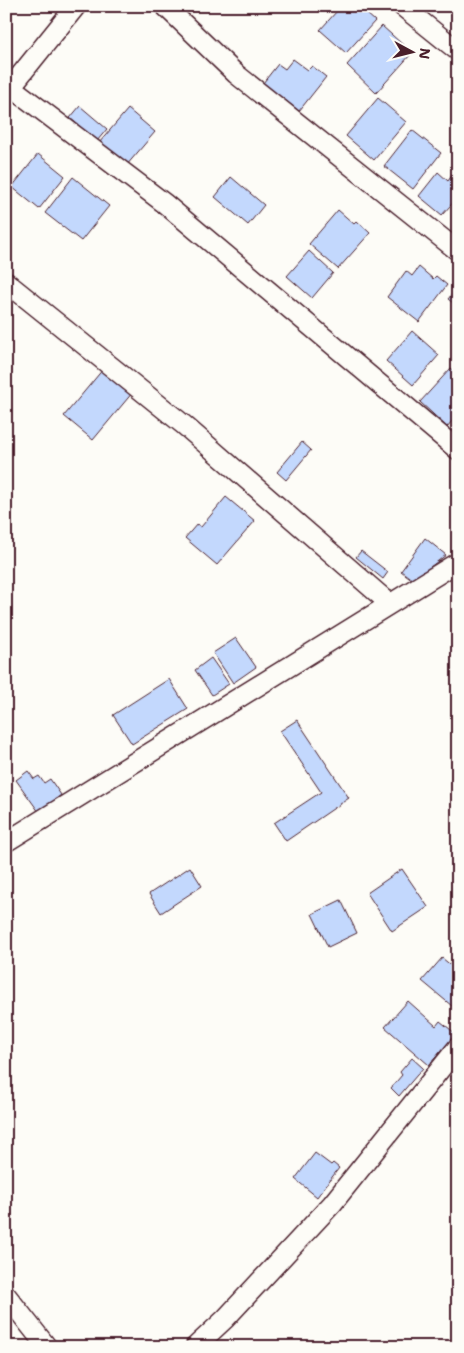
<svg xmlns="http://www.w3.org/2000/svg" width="464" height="1353" font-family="'Shantell Sans',sans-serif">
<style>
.building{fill:#c3d8fd;stroke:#4a1f2b}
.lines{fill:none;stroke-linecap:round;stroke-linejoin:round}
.minor-casing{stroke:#4a1f2b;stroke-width:22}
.minor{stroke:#fdfcf7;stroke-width:19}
</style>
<rect width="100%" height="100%" fill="#fdfcf7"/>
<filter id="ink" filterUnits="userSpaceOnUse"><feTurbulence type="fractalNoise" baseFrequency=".02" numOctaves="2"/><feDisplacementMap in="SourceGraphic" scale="10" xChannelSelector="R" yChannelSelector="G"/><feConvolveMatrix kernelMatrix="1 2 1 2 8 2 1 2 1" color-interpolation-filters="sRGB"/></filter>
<g filter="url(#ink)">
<g class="building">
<path d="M333,6h25l17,15 -29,32 -26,-23 17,-19z"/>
<path d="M382,26l30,27 -36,40 -29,-28z"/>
<path d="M293,59l15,11 4,-4 14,11 -27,34 -36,-28 15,-19 7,5z"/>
<path d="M378,98l28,24 -32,38 -28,-24z"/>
<path d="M80,106l27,23 -10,12 -27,-23z"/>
<path d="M128,109l27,23 -29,34 -27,-23z"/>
<path d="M412,130l29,23 -28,36 -29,-23z"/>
<path d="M38,154l27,22 -26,33 -27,-22z"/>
<path d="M438,172l10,9 5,-7 5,4v19l-16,18 -23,-19z"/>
<path d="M73,177l36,29 -28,35 -36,-28z"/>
<path d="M231,177l33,28 -16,20 -33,-28z"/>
<path d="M338,210l16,14 3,-3 13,12 -32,36 -29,-25z"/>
<path d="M309,251l24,22 -21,25 -25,-22z"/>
<path d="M419,267l14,12 3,-3 11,9 -28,37 -32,-25 19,-26 6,5z"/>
<path d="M458,287v20l-10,-8z"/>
<path d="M458,314v10l-6,-3z"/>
<path d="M412,331l27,24 -26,30 -27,-24z"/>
<path d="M104,368l29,24 -40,48 -29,-24z"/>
<path d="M451,368l7,6v40l-11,13 -27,-25z"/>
<path d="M302,442l9,8 -25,30 -9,-8z"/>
<path d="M226,497l29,24 -38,44 -32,-27 12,-14 4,3z"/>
<path d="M425,538l21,17 -33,25 -12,-9z"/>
<path d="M361,551l27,21 -5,7 -27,-22z"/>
<path d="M236,638l20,29 -23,16 -20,-30z"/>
<path d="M211,658l18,26 -17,11 -17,-25z"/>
<path d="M169,679l19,30 -56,35 -19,-29z"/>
<path d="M297,720l52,78 -63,43 -12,-18 47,-31 -41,-61z"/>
<path d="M28,771l6,8 5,-3 5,7 6,-4 11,16 -22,17 -23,-32z"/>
<path d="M190,867l12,19 -41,27 -12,-19z"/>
<path d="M402,869l26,38 -36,24 -25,-38z"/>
<path d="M341,900l16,33 -29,14 -16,-33z"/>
<path d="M442,958l16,13v40l-36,-30z"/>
<path d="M408,1001l28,25 4,-5 16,13 -27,31 -44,-38z"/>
<path d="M412,1058l11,10 -24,28 -8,-8 11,-13 -2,-3z"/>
<path d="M315,1153l16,12 2,-2 6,5 -22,29 -22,-18z"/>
</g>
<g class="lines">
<g class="minor-casing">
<g id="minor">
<path d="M165,6l71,68 222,177"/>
<path d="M402,6l56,45"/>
<path d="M11,87l153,116 294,247"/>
<path d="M6,93l70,-87"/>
<path d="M6,282l178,143 205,178"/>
<path d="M6,842l452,-280"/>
<path d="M6,1295l41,52"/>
<path d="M195,1347l30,-28 107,-115 126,-157"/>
</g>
</g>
<use href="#minor" class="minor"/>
</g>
</g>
<rect width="464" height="1353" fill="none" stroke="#fdfcf7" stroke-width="25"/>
<rect x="12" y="12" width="439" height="1328" fill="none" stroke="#4a1f2b" stroke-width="2" filter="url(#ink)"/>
<g transform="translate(412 52) rotate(97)" stroke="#fdfcf7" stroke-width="4" paint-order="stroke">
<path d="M0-4L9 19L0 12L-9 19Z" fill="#4a1f2b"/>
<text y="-8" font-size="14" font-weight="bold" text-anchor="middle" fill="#4a1f2b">N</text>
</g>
</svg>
